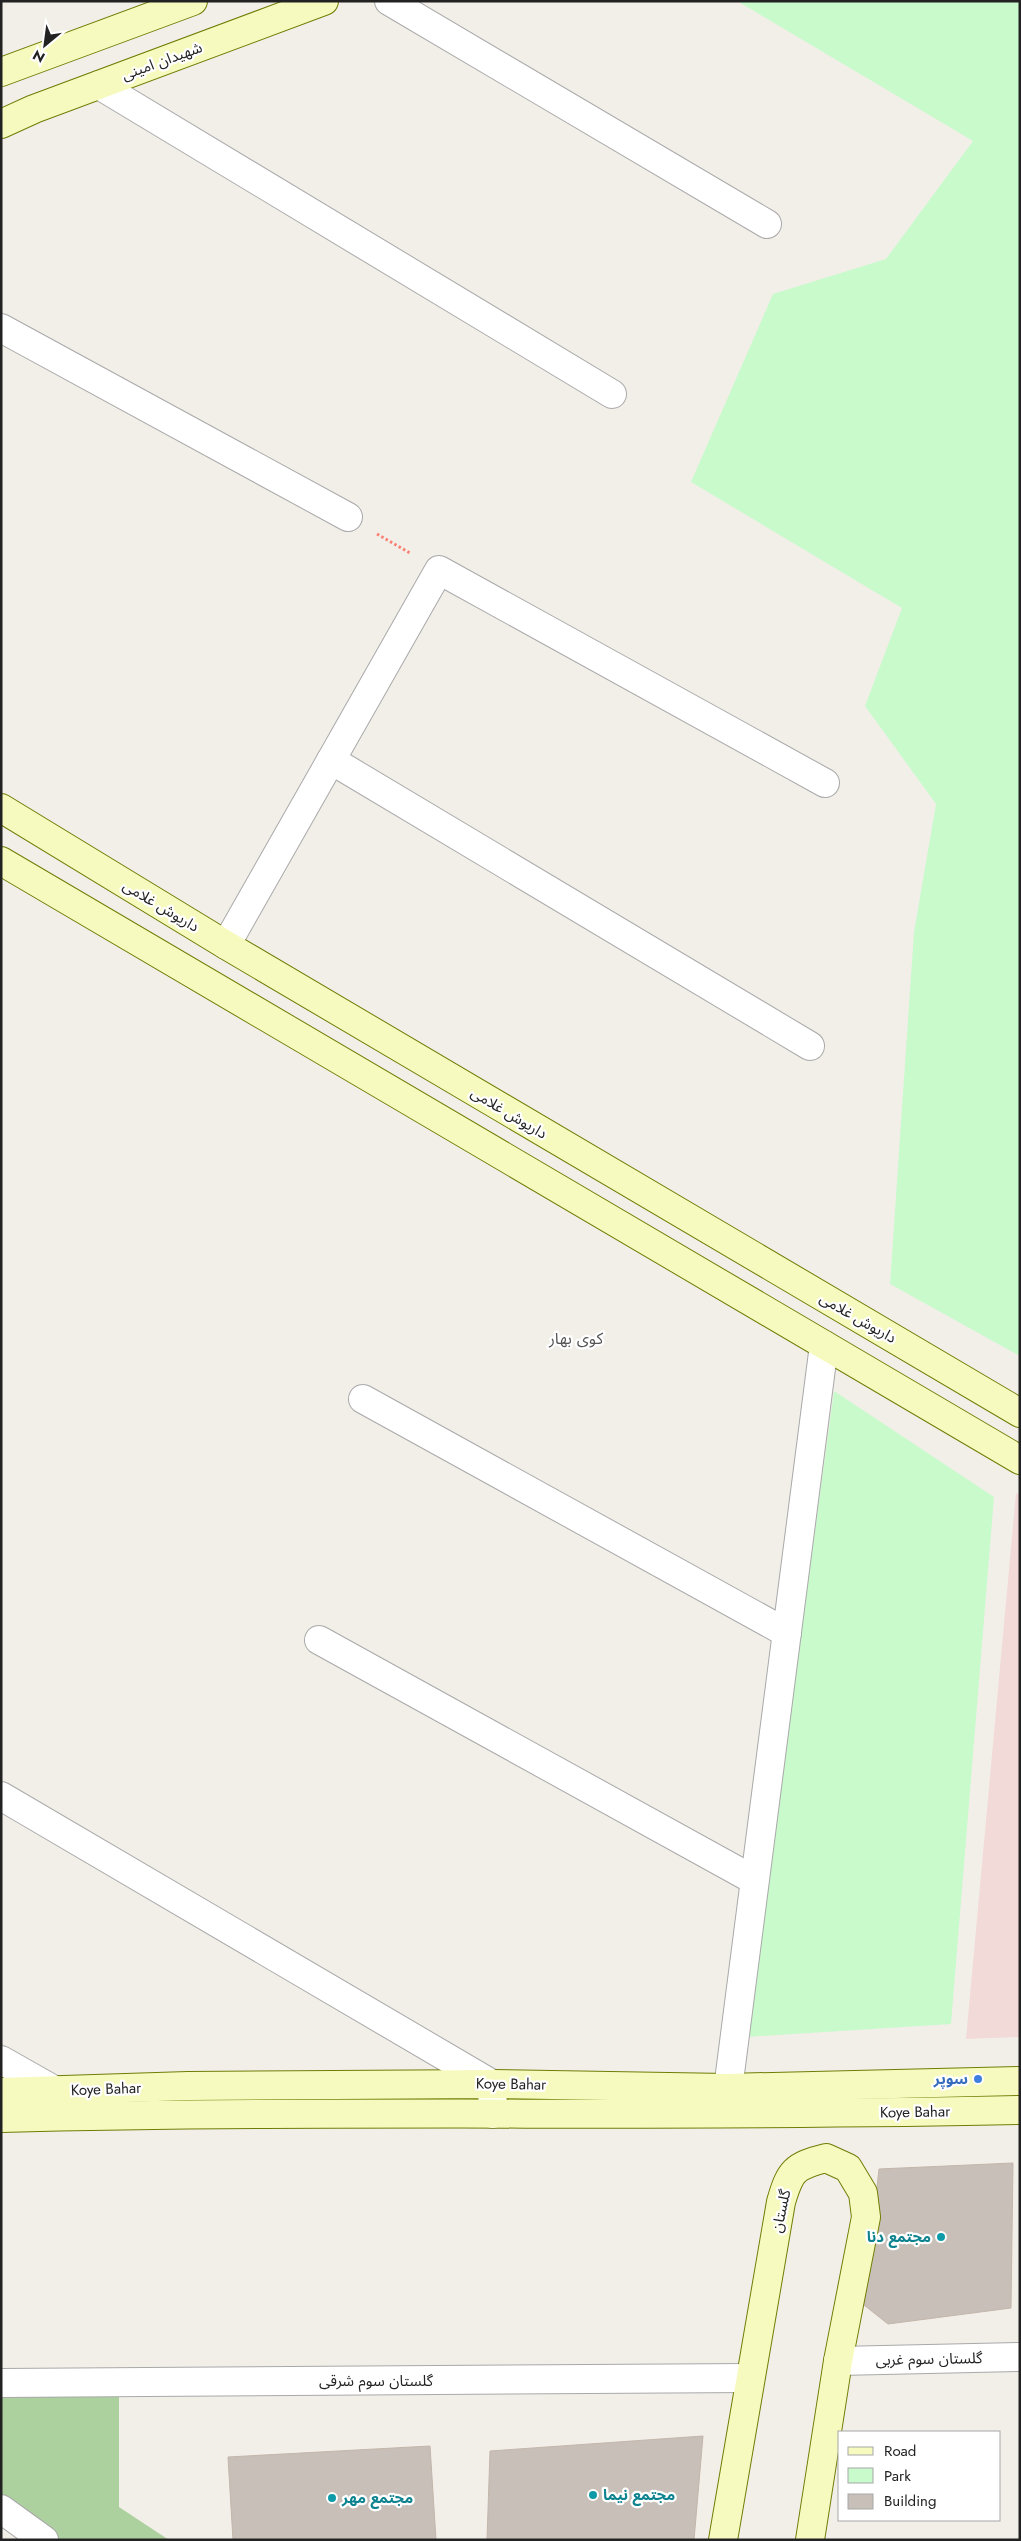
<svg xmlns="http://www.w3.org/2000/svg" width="1021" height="2541" font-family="Jost,'Noto Sans Arabic',sans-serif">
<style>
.commercial{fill:#f2dad9}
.forest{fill:#add19e}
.park{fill:#c8facc}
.building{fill:#c7bfb8;stroke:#c4b6ab}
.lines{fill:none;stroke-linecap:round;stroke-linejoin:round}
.street-casing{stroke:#a9a9a9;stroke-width:30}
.secondary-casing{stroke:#707d05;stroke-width:30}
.path{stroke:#fa8072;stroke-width:3;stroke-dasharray:2.5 2.5;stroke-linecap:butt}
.street{stroke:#fff;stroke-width:28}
.secondary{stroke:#f7fabf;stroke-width:28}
.shop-dot{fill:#3f7fe0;stroke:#fff;stroke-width:2}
.culture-dot{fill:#0f9aa8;stroke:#fff;stroke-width:2}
.labels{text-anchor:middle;stroke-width:4.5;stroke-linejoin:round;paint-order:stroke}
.street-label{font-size:15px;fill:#222;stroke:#fff}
.shop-label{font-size:15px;font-weight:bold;fill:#366cbe;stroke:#fff;text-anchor:end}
.culture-label{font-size:15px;font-weight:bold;fill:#0d838f;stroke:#fff;text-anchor:start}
.neighbourhood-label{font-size:16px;fill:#555;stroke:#fff}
</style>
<rect width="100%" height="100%" fill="#f2efe9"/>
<path class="commercial" d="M1016,1493l4,2v542l-54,2z"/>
<path class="forest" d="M1,2383h118v124l50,33h-125l-43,-31z"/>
<g class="park">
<path d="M737,1h283v1355l-130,-72 24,-352 22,-128 -71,-98 37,-98 -211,-126 82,-188 113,-35 87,-118z"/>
<path d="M834,1391l160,106 -43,527 -205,13z"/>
</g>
<g class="building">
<path d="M1013,2163l-2,145 -123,16 -24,-19 15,-136z"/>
<path d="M703,2436l-9,104h-207l3,-89z"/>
<path d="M430,2446l6,94h-203l-5,-83z"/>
</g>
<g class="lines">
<g class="street-casing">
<g id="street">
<path d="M389,1l378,223"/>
<path d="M99,85l513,309"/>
<path d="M1,328l347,189"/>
<path d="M331,760l479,286"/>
<path d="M226,945l213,-375 386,213"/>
<path d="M363,1399l424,234"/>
<path d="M319,1640l435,240"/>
<path d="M1,1796l491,288 1,30"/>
<path d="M1,2060l53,30"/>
<path d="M725,2112l99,-767"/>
<path d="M838,2361l182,-4"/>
<path d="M1,2383l749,-5"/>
<path d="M1,2509l43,31"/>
</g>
</g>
<g class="secondary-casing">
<g id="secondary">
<path d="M1,72l192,-71"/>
<path d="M1,124l33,-15 290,-108"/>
<path d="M1,808l225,137 794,468"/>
<path d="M1,861l1019,599"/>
<path d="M1,2092l187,-6 304,-2 235,4 293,-7"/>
<path d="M1,2118c340,-9 679,0 1019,-8"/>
<path d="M723,2540l58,-338c9,-31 13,-36 45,-44l22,10 15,25 3,24 -28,144 -28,179"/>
</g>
</g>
<path class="path" d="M377,534l33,19"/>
<use href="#street" class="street"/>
<use href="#secondary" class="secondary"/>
</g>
<circle class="shop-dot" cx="978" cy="2079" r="5"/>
<g class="culture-dot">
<circle cx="941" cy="2237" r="5"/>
<circle cx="593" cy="2495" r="5"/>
<circle cx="332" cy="2498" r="5"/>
</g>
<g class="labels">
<g class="street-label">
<text transform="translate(162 61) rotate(-20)" y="5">شهیدان امینی</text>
<text transform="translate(161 906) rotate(31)" y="5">داریوش غلامی</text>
<text transform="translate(509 1113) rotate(31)" y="5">داریوش غلامی</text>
<text transform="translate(858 1318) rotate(30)" y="5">داریوش غلامی</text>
<text transform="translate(511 2084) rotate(1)" y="5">Koye Bahar</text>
<text transform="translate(106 2089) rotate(-2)" y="5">Koye Bahar</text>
<text transform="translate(915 2112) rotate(-1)" y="5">Koye Bahar</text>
<text transform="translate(781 2211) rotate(-78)" y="5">گلستان</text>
<text transform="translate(929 2359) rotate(-1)" y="5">گلستان سوم غربی</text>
<text x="376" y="2386">گلستان سوم شرقی</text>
</g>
<g class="shop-label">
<text x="968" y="2084">سوپر</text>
</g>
<g class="culture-label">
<text x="931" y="2242" text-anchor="end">مجتمع دنا</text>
<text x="603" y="2500">مجتمع نیما</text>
<text x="342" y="2503">مجتمع مهر</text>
</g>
<g class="neighbourhood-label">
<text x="576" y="1344">کوی بهار</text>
</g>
</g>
<rect width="1021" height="2541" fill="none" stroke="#222222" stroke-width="5"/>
<rect x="838" y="2431" width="162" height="90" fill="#ffffff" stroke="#a7a7a7"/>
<rect x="848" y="2447" width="25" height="8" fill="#f7fabf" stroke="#a7a7a7"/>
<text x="884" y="2456" font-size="15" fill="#222222">Road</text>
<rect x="848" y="2468" width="25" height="15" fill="#c8facc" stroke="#a7a7a7"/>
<text x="884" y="2481" font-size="15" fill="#222222">Park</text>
<rect x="848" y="2494" width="25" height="15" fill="#c7bfb8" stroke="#a7a7a7"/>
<text x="884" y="2506" font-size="15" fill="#222222">Building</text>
<g transform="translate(45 45) rotate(209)" stroke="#ffffff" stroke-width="4" paint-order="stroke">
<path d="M0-4L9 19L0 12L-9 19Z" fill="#222222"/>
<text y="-8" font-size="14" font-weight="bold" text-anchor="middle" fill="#222222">N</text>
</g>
</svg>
